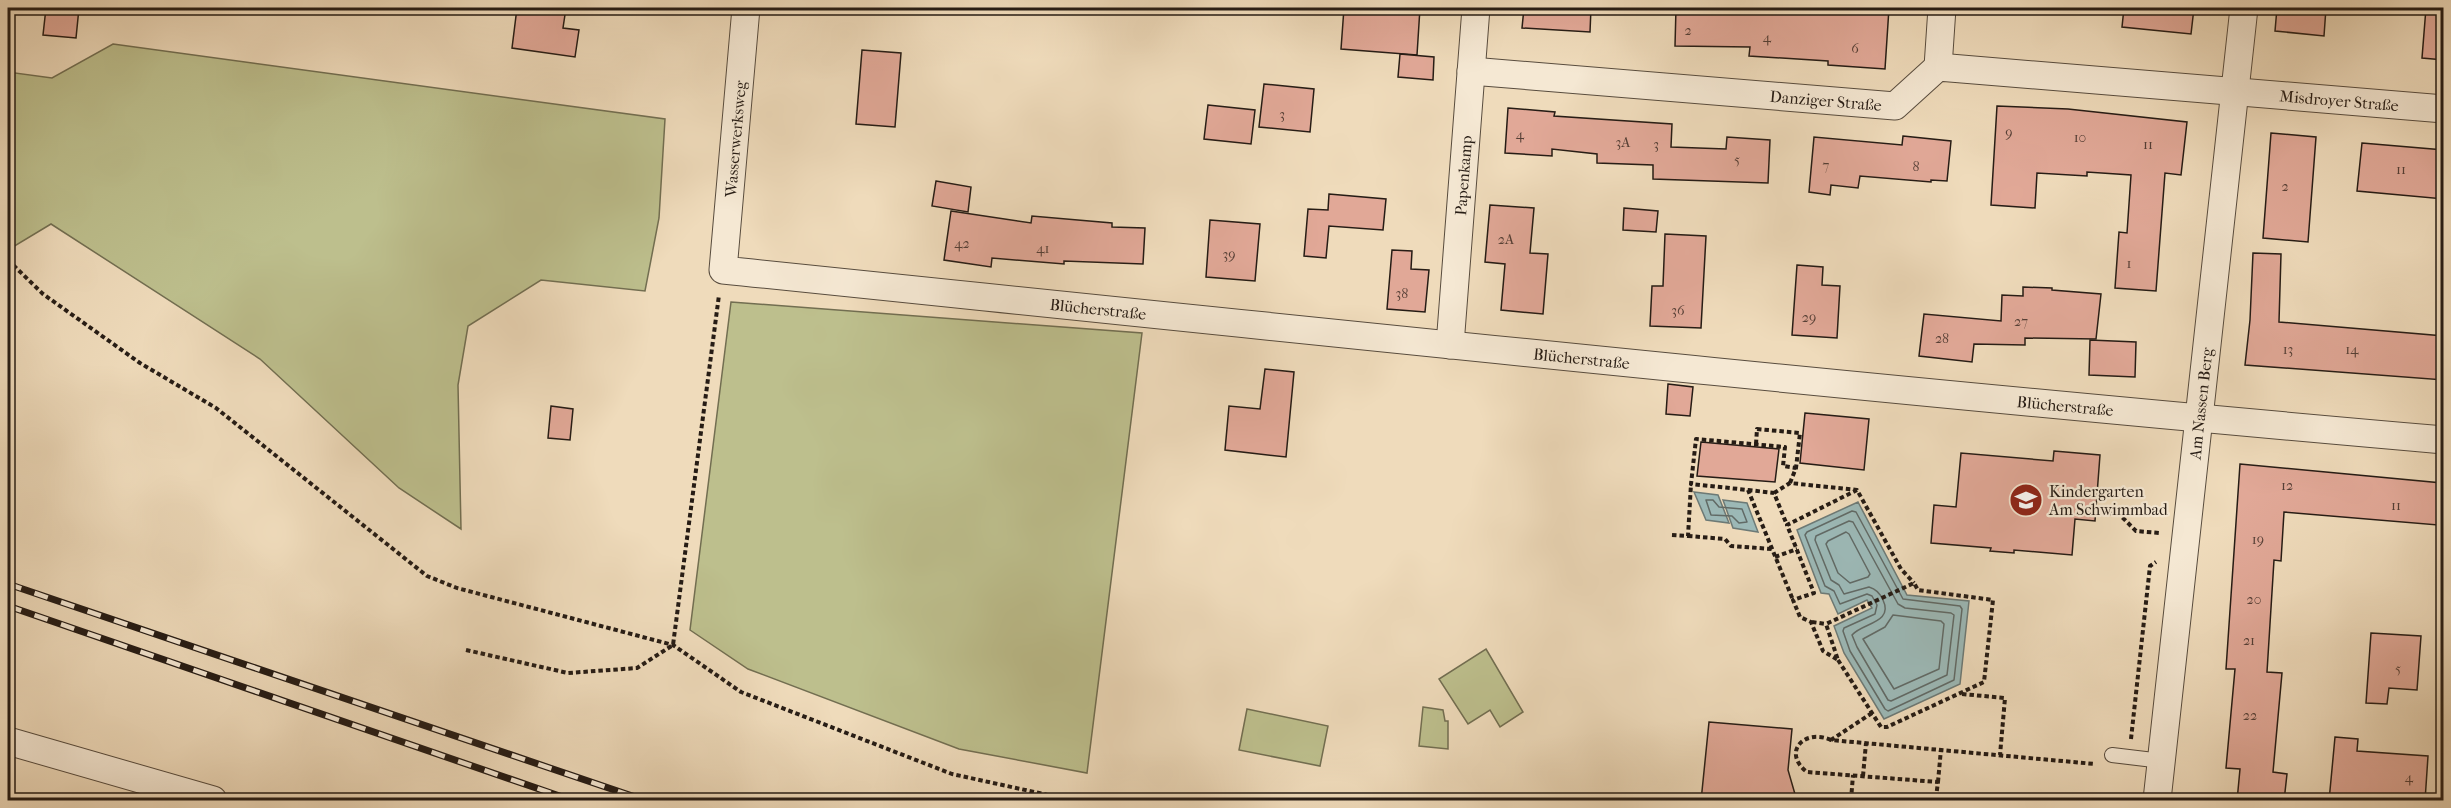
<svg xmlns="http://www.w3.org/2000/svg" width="2451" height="808" font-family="'IM FELL French Canon',serif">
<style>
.green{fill:#bdbf8d;stroke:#726e51;stroke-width:1.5}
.water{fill:#9cb9b7;stroke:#6d7a76;stroke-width:1.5}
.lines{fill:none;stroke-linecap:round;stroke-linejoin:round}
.shore{stroke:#616a66;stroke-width:1.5}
.building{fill:#e1a897;stroke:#261c15;stroke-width:1.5}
.service-casing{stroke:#584c3e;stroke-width:16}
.minor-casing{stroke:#584c3e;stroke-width:29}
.path{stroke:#261c15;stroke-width:4;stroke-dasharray:4.5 3;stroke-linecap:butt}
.service{stroke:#f5e8d3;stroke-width:14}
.minor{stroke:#f5e8d3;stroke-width:27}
.rail-casing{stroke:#261c15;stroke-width:7}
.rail{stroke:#f5e8d3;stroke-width:4.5;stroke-dasharray:14;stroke-linecap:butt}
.labels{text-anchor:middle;stroke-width:4.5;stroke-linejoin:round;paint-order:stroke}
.number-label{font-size:14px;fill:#553f36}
.street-label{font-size:16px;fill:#261c15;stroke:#f5e8d3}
.poi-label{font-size:16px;fill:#261c15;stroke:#f5e8d3;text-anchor:start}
</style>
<rect width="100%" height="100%" fill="#efdbbb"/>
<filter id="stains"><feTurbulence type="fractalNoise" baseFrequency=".00333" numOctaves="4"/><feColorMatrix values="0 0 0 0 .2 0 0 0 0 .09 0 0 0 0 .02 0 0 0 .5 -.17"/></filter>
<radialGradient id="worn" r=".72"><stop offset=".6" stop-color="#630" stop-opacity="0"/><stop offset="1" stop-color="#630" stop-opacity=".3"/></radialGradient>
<g class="green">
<path d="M113,44l552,75 -6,99 -14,73 -104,-11 -73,46 -10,59 3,144 -62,-41 -139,-129 -209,-135 -43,26v-178l44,6z"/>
<path d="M731,302l411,31 -55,440 -128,-24 -211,-80 -58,-39z"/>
<path d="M1486,649l37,63 -23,15 -10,-17 -22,14 -29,-45z"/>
<path d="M1423,707l20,3 2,11h3v28l-29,-3z"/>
<path d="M1247,709l81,17 -8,40 -81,-16z"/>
</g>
<g class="water">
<path d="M1694,492l24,3 11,28 -23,-3z"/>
<path d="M1723,500l24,3 11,29 -25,-4z"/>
<path d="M1858,502l49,93 62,6 -9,83 -76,35 -40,-66 -10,-27 38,-18 -5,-8 -29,14 -9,-20 -8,-1 -24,-63z"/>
</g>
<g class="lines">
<g class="shore">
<path d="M1706,500h7l6,7 23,2 5,13 -8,1 -7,-7 -21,-1z"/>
<path d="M1852,511l4,1 47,87 57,7 2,3 -8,71 -66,31 -3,-2 -35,-58 -7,-20 1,-3 31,-14 2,-9 -5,-9 -5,-2 -27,10 -6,-13 -9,-5 -20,-51 2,-3z"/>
<path d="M1849,521l4,1 45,82 7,4 46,5 3,2 -7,60 -56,26 -3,-1 -31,-53 -5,-12c10,-12 42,-12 31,-35 -3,-7 -7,-11 -14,-13l-25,7 -5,-9 -8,-5 -16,-40 1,-4z"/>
<path d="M1846,532l3,2 21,40 -2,3 -18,6 -12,-10 -12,-29 2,-3z"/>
<path d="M1893,615l48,6 3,3 -5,45 -45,20 -31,-50 22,-12z"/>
</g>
</g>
<g class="building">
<path d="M46,8h33l-3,30 -33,-3z"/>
<path d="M517,8h49l-3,20 16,2 -4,27 -63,-9z"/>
<path d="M1344,8h76l-3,47 -76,-6z"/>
<path d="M1524,8h67l-1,24 -68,-4z"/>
<path d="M1676,8h213l-4,61 -57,-4v-4l-79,-5 1,-9 -75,-1z"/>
<path d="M2124,8h70l-3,26 -69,-7z"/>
<path d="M2277,8h49l-2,28 -49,-5z"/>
<path d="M2426,8h18v52l-22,-2z"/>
<path d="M862,50l39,3 -6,74 -39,-3z"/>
<path d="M1400,54l34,3 -1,23 -35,-3z"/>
<path d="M1264,84l50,5 -4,43 -51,-5z"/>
<path d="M1208,105l47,5 -4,34 -47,-5z"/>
<path d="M1997,106l71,3 119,13 -6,53 -16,-2 -9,118 -41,-3 4,-56 8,1 4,-58 -44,-3v4l-50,-3 -2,35 -44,-3z"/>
<path d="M1508,108l47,4 -1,4 118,8 -1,23 55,2 1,-12 43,3 -2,43 -115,-4v-14l-56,-2v-9l-45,-5v7l-47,-3z"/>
<path d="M2271,133l45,4 -8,105 -45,-4z"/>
<path d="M1903,136l48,5 -4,40 -16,-1v2l-71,-6 -2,12 -27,-3 -1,10 -21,-3 5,-55 88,8z"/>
<path d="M2362,143l82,7v49l-87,-8z"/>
<path d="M936,181l35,6 -3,25 -36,-6z"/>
<path d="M1329,194l57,5 -3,31 -54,-4 -3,32 -22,-2 4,-47 20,1z"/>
<path d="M1490,205l44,3 -4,45 18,1 -5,60 -42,-4 4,-46 -20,-2z"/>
<path d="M1624,208l34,3 -2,21 -33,-2z"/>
<path d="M951,211l80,12 1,-7 80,7v4l33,1 -2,36 -79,-3v3l-72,-6 -1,9 -47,-7z"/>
<path d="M1210,220l50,4 -5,57 -49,-4z"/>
<path d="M1665,234l41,2 -5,92 -51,-2 2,-40h11z"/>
<path d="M1392,250l20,1 -1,18 18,1 -4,42 -38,-3z"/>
<path d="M2253,253l28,1 -2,68 165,14v44l-199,-15 5,-45z"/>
<path d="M1797,265l26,2 -1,18 18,1 -3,52 -45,-3z"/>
<path d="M2023,287l29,1v2l49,4 -5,45 -71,-1v7l-51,-1 -2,18 -53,-6 5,-42 77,7 1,-26 21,1z"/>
<path d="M2090,340l46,2 -1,35 -46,-2z"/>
<path d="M1265,369l29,3 -8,85 -61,-7 4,-44 31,3z"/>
<path d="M1668,384l25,3 -3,29 -24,-2z"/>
<path d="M551,406l22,3 -3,31 -22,-2z"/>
<path d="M1805,413l64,6 -5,51 -64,-7z"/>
<path d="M1701,442l78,7 -4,33 -78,-6z"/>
<path d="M2054,451l46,4 -5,66 -20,-2 -3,36 -58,-5v3l-24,-2 1,-3 -60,-5 3,-38 22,2 5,-54 92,8z"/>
<path d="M2240,464l202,19 -4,42 -154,-13 -3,49 -7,-1 -7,112 15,1 -9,99 14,2 -3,27h-47l3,-32 -14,-1 9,-99h-9z"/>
<path d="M2371,633l50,3 -4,54 -28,-2 -2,16 -21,-1z"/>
<path d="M1709,722l83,7 -4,41 9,31h-96z"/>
<path d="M2335,737l23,2 -1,12 71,5 -3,45h-96z"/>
</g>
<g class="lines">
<g class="service-casing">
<path id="service" d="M2112,755l50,6"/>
</g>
<g class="minor-casing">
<g id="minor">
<path id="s1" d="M746,8l-23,262c573,59 1146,120 1721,170"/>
<path d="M1938,67l4,-59"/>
<path id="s2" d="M1471,71l424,35 43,-39 506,42"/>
<path id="s3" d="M1450,345l26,-337"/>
<path d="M8,741l205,59"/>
<path id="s4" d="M2157,800l87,-792"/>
</g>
</g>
<g class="path">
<path d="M8,260l35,34 97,69 76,45 211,168 30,12 216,57 68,47 211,82 119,26"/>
<path d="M1756,444l1,-15 43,4 -4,35"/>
<path d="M1790,483l6,-15 -13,-2 2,-19 -89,-8 -5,45 57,6 45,110"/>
<path d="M1748,490l26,3 13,32"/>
<path d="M1774,493l16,-10 67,7"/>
<path d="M2094,512l25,2 17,17 23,2"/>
<path d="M1672,535l16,1 3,-52"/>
<path d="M1688,536l37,3 6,7 41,3"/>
<path d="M1775,557l22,-8"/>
<path d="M1812,622l14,2"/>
<path d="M466,650l102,23 69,-5 36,-23 46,-350"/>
<path d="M1838,660l43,67h6l97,-45 9,-82 -75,-10 -4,-7 -88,41 12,36 -15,-9 -12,-29 -11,-5 -7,-17 21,-7 -27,-68 70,-35 44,79 13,14"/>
<path d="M1962,694l43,4 -5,57"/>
<path d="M1872,713l-41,27 264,24"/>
<path d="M2131,739l19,-173 6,-4"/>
<path d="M1831,740c-28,-12 -49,13 -24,32l131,10 -2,15"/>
<path d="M1863,776l3,-33"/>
<path d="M1938,782l3,-33"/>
<path d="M1851,800l2,-25"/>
</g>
<use href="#service" class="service"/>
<use href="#minor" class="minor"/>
<g class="rail-casing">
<g id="rail">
<path d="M8,584l636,216"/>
<path d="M8,606l563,194"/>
</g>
</g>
<use href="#rail" class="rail"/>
</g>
<defs>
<g id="school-disc" transform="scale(1.725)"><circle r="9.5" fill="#8f2418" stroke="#f5e8d3"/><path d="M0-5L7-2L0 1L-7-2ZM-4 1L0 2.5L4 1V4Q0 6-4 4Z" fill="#fff"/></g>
</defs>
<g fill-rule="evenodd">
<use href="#school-disc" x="2026" y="500"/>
</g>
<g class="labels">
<g class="number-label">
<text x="1688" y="35">2</text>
<text x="1767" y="42">4</text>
<text x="1855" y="53">6</text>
<text x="1282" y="119">3</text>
<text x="2009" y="137">9</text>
<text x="1520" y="139">4</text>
<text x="2080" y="142">10</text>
<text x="1623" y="147">3A</text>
<text x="1656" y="149">3</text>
<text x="2148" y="149">11</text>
<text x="1737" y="164">5</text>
<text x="1826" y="170">7</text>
<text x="1916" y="171">8</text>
<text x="2401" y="174">11</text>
<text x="2285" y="191">2</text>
<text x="1506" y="244">2A</text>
<text x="962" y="248">42</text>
<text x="1043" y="253">41</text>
<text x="1229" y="259">39</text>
<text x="2129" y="268">1</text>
<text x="1402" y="298">38</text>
<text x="1678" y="315">36</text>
<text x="1809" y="322">29</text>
<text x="2021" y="326">27</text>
<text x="1942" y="343">28</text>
<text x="2288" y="354">13</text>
<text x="2352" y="354">14</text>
<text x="2287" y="490">12</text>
<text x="2396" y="510">11</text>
<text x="2258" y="544">19</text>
<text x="2254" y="604">20</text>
<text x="2249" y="645">21</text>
<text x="2398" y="673">5</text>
<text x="2250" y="720">22</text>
<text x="2409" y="782">4</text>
</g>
<g class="street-label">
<text dy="6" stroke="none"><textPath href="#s2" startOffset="356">Danziger Straße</textPath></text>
<text dy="6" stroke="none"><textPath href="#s2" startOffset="886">Misdroyer Straße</textPath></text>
<text transform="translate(735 139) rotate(-85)" y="6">Wasserwerksweg</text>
<text dy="6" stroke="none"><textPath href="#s3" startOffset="170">Papenkamp</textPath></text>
<text dy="6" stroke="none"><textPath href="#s1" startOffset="640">Blücherstraße</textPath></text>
<text dy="6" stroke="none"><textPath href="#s1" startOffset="1126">Blücherstraße</textPath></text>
<text dy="6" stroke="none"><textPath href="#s4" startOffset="399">Am Nassen Berg</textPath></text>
<text dy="6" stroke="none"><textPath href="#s1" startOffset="1612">Blücherstraße</textPath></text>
</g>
<g class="poi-label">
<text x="2049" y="497">Kindergarten<tspan x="2049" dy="18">Am Schwimmbad</tspan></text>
</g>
</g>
<rect width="2451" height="808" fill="none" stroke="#efdbbb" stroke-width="30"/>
<rect x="9" y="9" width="2433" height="790" fill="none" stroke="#261c15" stroke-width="3"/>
<rect x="15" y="15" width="2421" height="778" fill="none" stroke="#261c15" stroke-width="1.5"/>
<rect width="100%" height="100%" filter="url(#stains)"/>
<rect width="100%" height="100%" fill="url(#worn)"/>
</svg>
